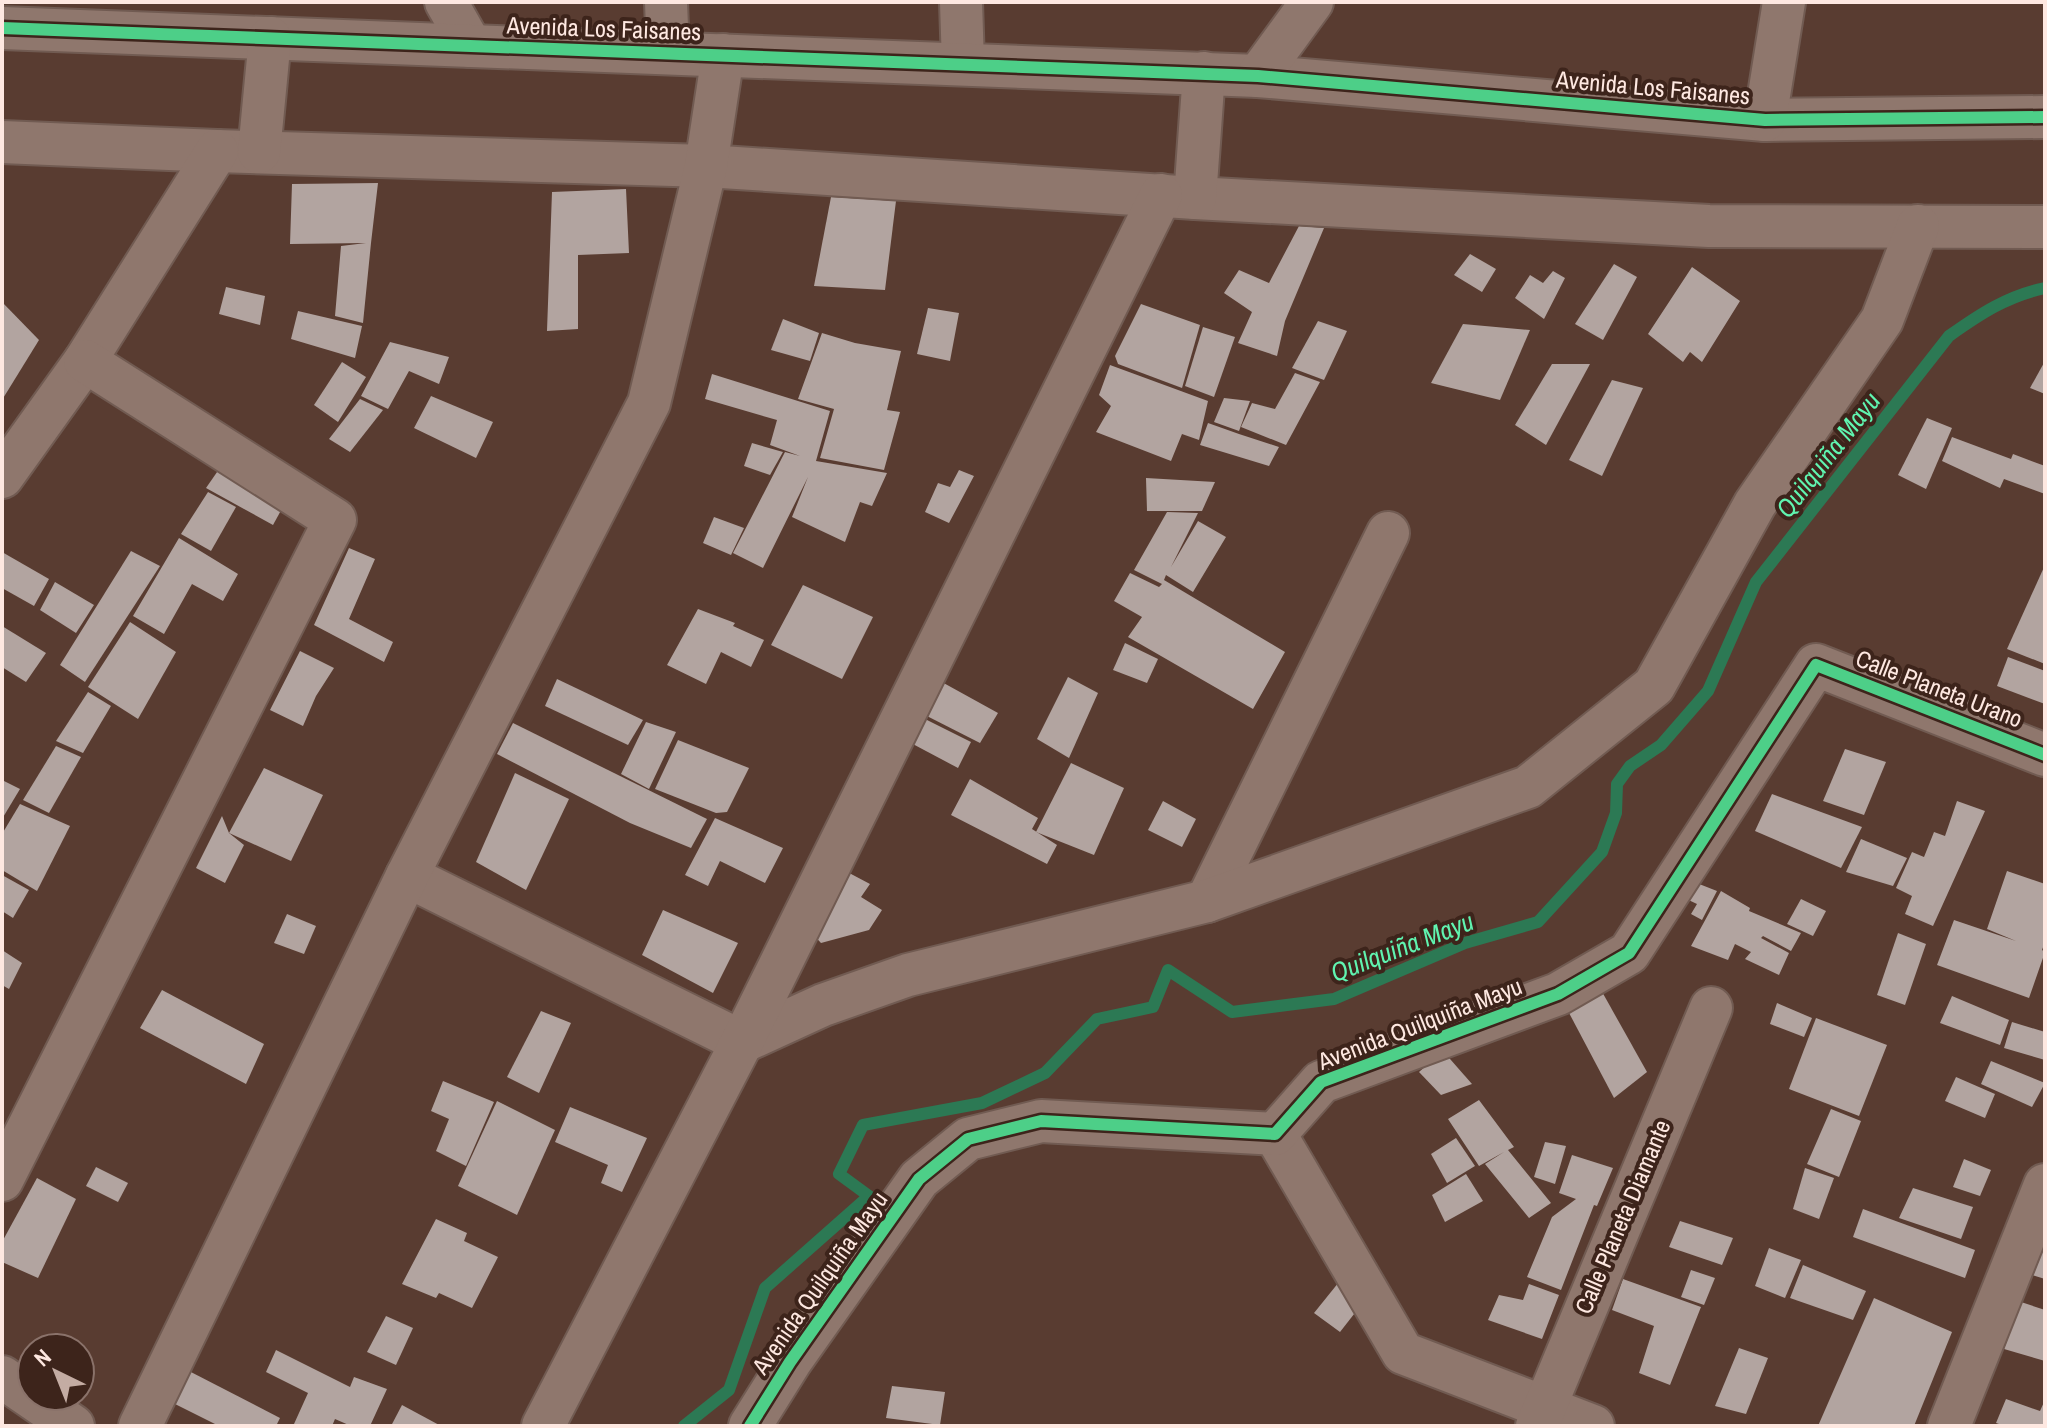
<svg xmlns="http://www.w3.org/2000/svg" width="2047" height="1428" font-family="'Archivo Narrow',sans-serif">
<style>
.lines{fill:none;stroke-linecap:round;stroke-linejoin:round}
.stream{stroke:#2c7954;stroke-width:12}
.building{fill:#b2a4a0}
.minor-casing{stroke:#715b52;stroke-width:46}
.minor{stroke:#8f776d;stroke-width:42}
.cycleway-casing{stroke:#3d241b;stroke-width:17}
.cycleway{stroke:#4dcf88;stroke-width:12}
.labels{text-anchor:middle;stroke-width:8;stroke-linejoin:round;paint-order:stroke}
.street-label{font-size:24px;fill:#fee8e1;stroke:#3d241b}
.water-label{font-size:26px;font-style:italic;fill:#60f4b0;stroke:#3d241b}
</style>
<rect width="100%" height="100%" fill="#593c31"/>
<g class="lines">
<path class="stream" d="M684,1426l45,-36 36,-102 104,-92 -30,-22 24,-49 119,-22 63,-30 52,-54 56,-12 15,-37 64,42 102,-13 131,-56 73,-21 64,-70 14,-39 1,-29 13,-18 31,-21 47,-54 48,-109 193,-246c31,-22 58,-40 96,-48"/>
</g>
<g class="building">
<path d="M378,183l-7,60 -8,80 -28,-7 6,-70 25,-3 -76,1 2,-60z"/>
<path d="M626,189l3,64 -51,2v74l-31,2 5,-139z"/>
<path d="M831,197l65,4 -11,89 -71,-4z"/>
<path d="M1299,226l25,2 -39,93 -8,35 -39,-13 14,-31 -28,-19 15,-23 30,13z"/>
<path d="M1470,254l26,15 -14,23 -28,-17z"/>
<path d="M1614,264l23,13 -34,63 -28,-16z"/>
<path d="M1692,267l48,34 -38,61 -12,-10 -7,10 -35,-28z"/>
<path d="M1553,271l12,7 -21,41 -29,-21 15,-23 13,8z"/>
<path d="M226,287l39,9 -5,29 -41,-11z"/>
<path d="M2,302l37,38 -37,60z"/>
<path d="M1141,304l59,21 -18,63 -64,-24 -3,-8z"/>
<path d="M928,308l31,5 -9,48 -33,-7z"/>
<path d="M298,311l64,15 -7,32 -64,-19z"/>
<path d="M783,319l36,14 -9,28 -39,-11z"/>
<path d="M1318,321l29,10 -23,49 -32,-12z"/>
<path d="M1463,324l67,6 -30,70 -69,-17z"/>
<path d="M1203,327l32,10 -21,60 -29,-11z"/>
<path d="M822,333l33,10 46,8 -14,59 13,2 -16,58 -64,-12 14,-49 -36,-10z"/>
<path d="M390,342l59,15 -10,27 -30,-13 -21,38 -27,-13z"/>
<path d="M2045,361v33l-15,-6z"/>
<path d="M342,362l24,15 -28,45 -24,-17z"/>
<path d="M1552,364h38l-44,81 -31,-20z"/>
<path d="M1110,365l98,36 -9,39 -17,-6 -11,27 -75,-29 15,-26 -12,-11z"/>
<path d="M1295,373l25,9 -34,63 -45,-18 11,-24 23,6z"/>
<path d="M712,374l118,37 -14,50 71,12 -15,33 -12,-4 -15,40 -53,-25 16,-40 -45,91 -30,-15 52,-101 15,4 -30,-11 7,-25 -72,-21z"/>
<path d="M1612,380l31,8 -41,88 -33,-16z"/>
<path d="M431,396l62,26 -17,36 -62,-30z"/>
<path d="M1224,398l26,3 -11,30 -25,-9z"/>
<path d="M360,399l23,11 -33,42 -21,-13z"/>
<path d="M1927,418l25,10 -26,61 -28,-14z"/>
<path d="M1208,423l31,11 40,13 -10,19 -69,-21z"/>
<path d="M1952,437l59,22 2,-5 32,12v28l-41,-15 -4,9 -58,-27z"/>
<path d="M752,443l31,9 -13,23 -26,-9z"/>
<path d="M224,462l66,32 -17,31 -67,-37z"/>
<path d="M959,470l15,6 -25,47 -24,-11 13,-29 12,4z"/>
<path d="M1146,478l69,4 -13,29h-55z"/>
<path d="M208,492l28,15 -25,44 -30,-17z"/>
<path d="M1167,512l31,1 -27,54 27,-46 28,16 -33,55 -27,-17 -2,5 121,72 -32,57 -125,-72 14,-20 -28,-16 16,-28 29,14 3,-3 -28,-14z"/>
<path d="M714,517l30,11 -13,27 -28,-12z"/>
<path d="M179,538l59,36 -15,27 -31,-17 -28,50 -31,-18z"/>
<path d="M349,548l26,11 -26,60 44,23 -9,20 -70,-37z"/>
<path d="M131,551l29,15 -75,116 -25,-17z"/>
<path d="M2,552l47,27 -15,27 -32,-18z"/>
<path d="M2045,565v99l-38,-15z"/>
<path d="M55,582l39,23 -18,28 -36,-23z"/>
<path d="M803,585l70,32 -31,62 -71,-34z"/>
<path d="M698,609l37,14 -2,3 31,14 -13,27 -30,-15 -15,32 -39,-19z"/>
<path d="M130,622l46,30 -38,67 -50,-32z"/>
<path d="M2,626l44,27 -20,29 -24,-15z"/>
<path d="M1125,643l33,16 -11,24 -34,-13z"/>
<path d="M300,651l34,17 -18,28 -13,30 -33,-16z"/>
<path d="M2008,657l37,14v33l-48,-18z"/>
<path d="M1068,677l30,16 -29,65 -32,-19z"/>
<path d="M557,679l86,41 -15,25 -83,-39z"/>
<path d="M940,681l58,32 -18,30 -59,-30z"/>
<path d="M88,692l23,14 -28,47 -27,-12z"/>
<path d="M921,717l50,25 -13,26 -49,-26z"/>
<path d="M646,722l30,10 -27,57 -28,-15z"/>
<path d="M513,723l194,96 -16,29 -61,-25 -133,-69z"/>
<path d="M678,740l71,28 -22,44 -11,1 -61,-24z"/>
<path d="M56,746l25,11 -32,56 -26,-13z"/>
<path d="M1845,749l41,13 -22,53 -41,-14z"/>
<path d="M1071,763l53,25 -30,67 -58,-23z"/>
<path d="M264,768l59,27 -32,66 -62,-28z"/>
<path d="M515,773l54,26 -43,91 -50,-28z"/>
<path d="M970,779l68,39 -6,11 25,16 -10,19 -96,-49z"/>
<path d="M2,780l18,9 -18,30z"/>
<path d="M1772,794l90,33 -21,41 -86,-37z"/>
<path d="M1163,801l33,18 -14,28 -34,-17z"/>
<path d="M1957,801l28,10 -52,115 -28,-12 7,-18 -16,-8 16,-36 12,5 10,-25 11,4z"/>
<path d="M20,804l50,22 -33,65 -35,-21v-36z"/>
<path d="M222,816l7,17 15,12 -19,38 -29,-15z"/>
<path d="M715,818l68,30 -18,35 -45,-22 -12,25 -23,-11z"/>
<path d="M1861,839l46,19 -14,28 -47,-14z"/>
<path d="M836,866l34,18 -9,13 21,13 -13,20 -48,13 -14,-15z"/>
<path d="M2007,871l38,13v58l-3,8 3,2 -16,46 -92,-33 17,-45 62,21 -29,-12z"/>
<path d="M2,875l27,15 -16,28 -11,-7z"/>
<path d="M1689,880l28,11 -15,29 -11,-6 6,-10 -17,-8z"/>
<path d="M1721,891l29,17 -1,3 52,22 -10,18 -28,-15 -2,2 28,15 -10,22 -34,-16 6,-7 -16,-8 -7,16 -37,-14z"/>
<path d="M1801,899l25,12 -13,25 -26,-12z"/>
<path d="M663,910l75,33 -25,50 -71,-38z"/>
<path d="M287,914l29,12 -12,28 -30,-11z"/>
<path d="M1898,933l28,11 -21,61 -28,-10z"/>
<path d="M2,950l20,13 -13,26 -7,-4z"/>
<path d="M162,990l102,54 -18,40 -106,-56z"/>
<path d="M1601,990l46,82 -33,26 -46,-87z"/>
<path d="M1952,996l57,24 -9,25 -60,-22z"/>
<path d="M1777,1003l35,15 -8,19 -34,-13z"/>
<path d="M541,1011l30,12 -32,70 -32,-16z"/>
<path d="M1816,1018l71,27 -28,71 -70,-27z"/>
<path d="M2012,1022l33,10v28l-41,-12z"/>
<path d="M1443,1051l29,33 -31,11 -22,-23z"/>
<path d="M1991,1061l54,22 -13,24 -51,-23z"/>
<path d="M1956,1077l39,17 -10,24 -40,-17z"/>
<path d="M443,1081l51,21 -28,64 -30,-15 13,-32 -18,-8z"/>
<path d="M1479,1100l35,47 -6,3 43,53 -22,15 -44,-54 19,-12 -25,14 -31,-47z"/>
<path d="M497,1101l58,29 -38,85 -59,-29z"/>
<path d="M570,1107l77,31 -25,54 -21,-9 7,-18 -53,-23z"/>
<path d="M1831,1109l30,12 -22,56 -32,-13z"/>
<path d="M1456,1138l19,28 -28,17 -16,-29z"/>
<path d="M1545,1142l21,4 -11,38 -21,-7z"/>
<path d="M1572,1155l41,13 -16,38 -3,-1 -33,85 -34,-13 25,-60 24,-18 -17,-6z"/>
<path d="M1964,1159l27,11 -11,26 -27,-9z"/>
<path d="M96,1167l32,16 -10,19 -32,-16z"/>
<path d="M1805,1168l29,10 -15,41 -26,-10z"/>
<path d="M1466,1174l17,27 -38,21 -13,-27z"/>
<path d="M37,1178l39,21 -38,79 -36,-16v-20z"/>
<path d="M1913,1188l60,19 -12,32 -62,-21z"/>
<path d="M1863,1209l112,41 -10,28 -112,-41z"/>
<path d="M436,1219l31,14 -3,8 34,16 -26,51 -33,-15 -3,5 -34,-14z"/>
<path d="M1680,1221l53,17 -11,27 -53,-18z"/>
<path d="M2045,1238v41l-16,-5z"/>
<path d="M1769,1248l32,12 -16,38 -30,-12z"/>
<path d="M1803,1265l63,26 -13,29 -63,-22z"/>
<path d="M1691,1270l24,8 -11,27 -23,-8z"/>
<path d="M1623,1279l78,28 -31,78 -31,-12 15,-47 -42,-16z"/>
<path d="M1339,1282l19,27 -18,23 -26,-19z"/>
<path d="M1529,1284l30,11 -17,44 -54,-19 11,-25 24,5z"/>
<path d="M1874,1298l78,34 -38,94h-96z"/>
<path d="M2021,1302l24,8v51l-41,-12z"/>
<path d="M386,1316l27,12 -17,37 -29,-13z"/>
<path d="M1739,1348l29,10 -22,56 -31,-8z"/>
<path d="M276,1350l74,37 4,-10 33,12 -17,37h-19l-16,-7 -3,7h-35l-3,-2 14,-31 -42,-21z"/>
<path d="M187,1370l93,48 -4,8h-57l-50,-25z"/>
<path d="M892,1386l53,6 -5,33 -54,-7z"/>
<path d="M2006,1399l34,12 5,-11v26h-40l-9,-3z"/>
<path d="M402,1405l39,21h-50z"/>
</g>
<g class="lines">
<g class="minor-casing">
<g id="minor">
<path d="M446,2l25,44"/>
<path d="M666,2l2,51"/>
<path d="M961,2l2,62"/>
<path d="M2,28l1256,48 507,44 280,-3"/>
<path d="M1258,76l54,-74"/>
<path d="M1765,120l19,-118"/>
<path d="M2,142l215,9 489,15 489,32 514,28 336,1"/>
<path d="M259,152l11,-114"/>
<path d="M1195,198l9,-125"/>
<path d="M2,477l83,-116 132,-210"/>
<path d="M407,876l335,166"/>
<path d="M1207,901l181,-368"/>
<path d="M742,1042l81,-37 85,-30 299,-74 321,-114 126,-101 101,-182 127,-184 36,-94"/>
<path d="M1275,1134l128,219 190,73"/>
<path d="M2,1180l333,-660 -250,-159"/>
<path d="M2,1377l71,49"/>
<path d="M140,1426l267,-550 242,-473 57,-237 17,-111"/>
<path d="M543,1426l199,-384 419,-847"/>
<path d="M750,1426l40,-64 129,-183 49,-40 73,-18 234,13 46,-52 237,-88 71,-41 187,-288 229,90"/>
<path d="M1537,1426l174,-418"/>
<path d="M1949,1426l96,-241"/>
</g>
</g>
<use href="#minor" class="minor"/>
<g class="cycleway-casing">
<g id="cycleway">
<path d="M2,28l1256,48 507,44 280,-3"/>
<path d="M750,1426l40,-64 129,-183 49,-40 73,-18 234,13 46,-52 237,-88 71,-41 187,-288 229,90"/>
</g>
</g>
<use href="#cycleway" class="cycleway"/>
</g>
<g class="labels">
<g class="street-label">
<text transform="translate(604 29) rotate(2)" y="8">Avenida Los Faisanes</text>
<text transform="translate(1653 88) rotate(5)" y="8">Avenida Los Faisanes</text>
<text transform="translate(1939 689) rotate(21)" y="8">Calle Planeta Urano</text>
<text transform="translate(1420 1024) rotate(-21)" y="8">Avenida Quilquiña Mayu</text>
<text transform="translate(1623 1217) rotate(-67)" y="8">Calle Planeta Diamante</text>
<text transform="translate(820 1283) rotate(-55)" y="8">Avenida Quilquiña Mayu</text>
</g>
<g class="water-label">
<text transform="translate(1828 455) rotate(-52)" y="9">Quilquiña Mayu</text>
<text transform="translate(1402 947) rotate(-21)" y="9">Quilquiña Mayu</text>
</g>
</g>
<rect width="2047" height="1428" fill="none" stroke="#fee8e1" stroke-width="8"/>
<g transform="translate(56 1372) rotate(317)"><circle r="38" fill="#3d241b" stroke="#8a726a" stroke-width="2"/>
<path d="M0-6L14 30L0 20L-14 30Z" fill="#c4aca3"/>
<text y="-12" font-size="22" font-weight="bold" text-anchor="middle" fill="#fee8e1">N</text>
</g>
</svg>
